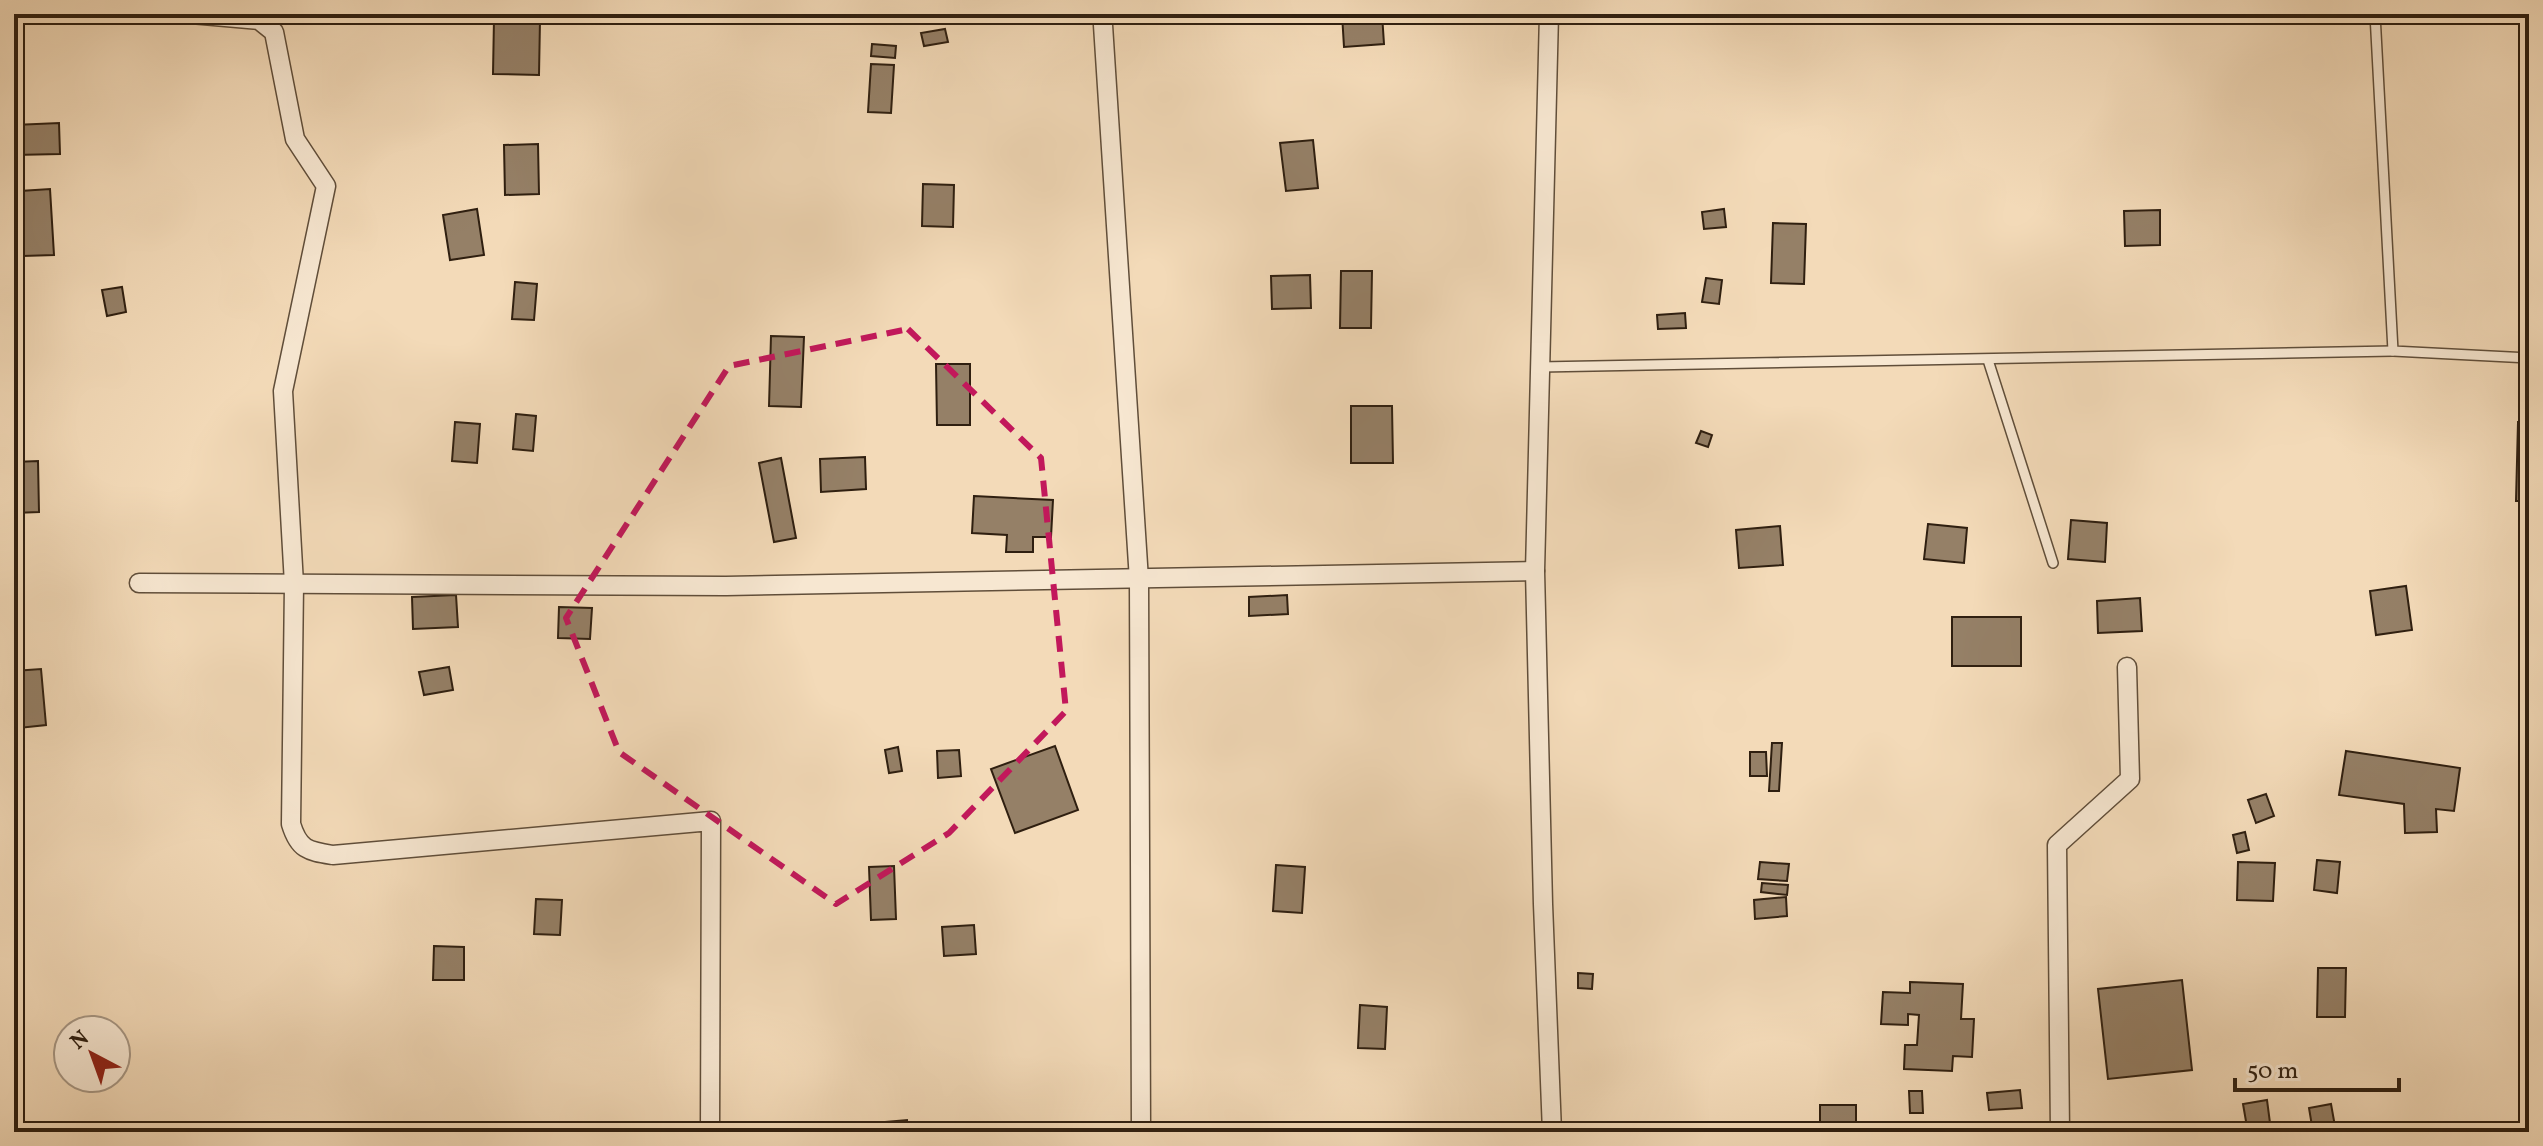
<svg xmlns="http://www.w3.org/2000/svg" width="2543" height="1146" font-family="Vollkorn,serif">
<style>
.building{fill:#958067;stroke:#2f1f10;stroke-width:2}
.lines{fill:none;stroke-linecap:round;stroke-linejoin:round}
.lane-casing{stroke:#604e3a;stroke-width:12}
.street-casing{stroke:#604e3a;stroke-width:21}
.lane{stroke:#f7e7d1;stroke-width:9}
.street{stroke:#f7e7d1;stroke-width:18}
.marked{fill:none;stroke:#c2185b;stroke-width:6;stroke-dasharray:16 10;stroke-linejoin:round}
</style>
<rect width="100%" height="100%" fill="#f3dab8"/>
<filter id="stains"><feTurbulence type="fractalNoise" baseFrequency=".0025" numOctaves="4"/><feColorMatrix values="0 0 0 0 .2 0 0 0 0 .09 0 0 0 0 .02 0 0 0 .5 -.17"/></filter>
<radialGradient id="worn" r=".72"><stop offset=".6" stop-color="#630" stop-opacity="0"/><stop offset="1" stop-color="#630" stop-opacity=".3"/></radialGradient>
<g class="building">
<path d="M1342,14h40l2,30 -40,3z"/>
<path d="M494,19l46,1 -1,55 -46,-1z"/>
<path d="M945,29l3,13 -24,4 -3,-13z"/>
<path d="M872,44l24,2 -1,12 -24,-2z"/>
<path d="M871,64l23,1 -3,48 -23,-1z"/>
<path d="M59,123l1,31 -46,1v-30z"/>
<path d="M1313,140l5,48 -32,3 -6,-48z"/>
<path d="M538,144l1,50 -34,1 -1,-50z"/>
<path d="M923,184l31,1 -1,42 -31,-1z"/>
<path d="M50,189l4,66 -31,1 -3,-65z"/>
<path d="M477,209l7,46 -34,5 -7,-45z"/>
<path d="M1724,209l2,18 -22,2 -2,-17z"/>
<path d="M2160,210v35l-35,1 -1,-35z"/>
<path d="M1773,223l33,1 -2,60 -33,-1z"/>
<path d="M1341,271h31l-1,57h-31z"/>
<path d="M1310,275l1,33 -39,1 -1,-33z"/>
<path d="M1706,278l16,2 -3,24 -17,-2z"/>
<path d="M515,282l22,2 -3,36 -22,-1z"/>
<path d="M122,287l4,25 -19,4 -5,-26z"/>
<path d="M1685,313l1,15 -28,1 -1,-14z"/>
<path d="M771,336l33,1 -3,70 -32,-1z"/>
<path d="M936,364h34v61h-33z"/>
<path d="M1351,406h41l1,57h-42z"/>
<path d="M516,414l20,2 -3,35 -20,-2z"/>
<path d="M455,422l25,2 -3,39 -25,-2z"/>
<path d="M2518,422l11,1v78h-13z"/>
<path d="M1701,431l11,4 -4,12 -12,-4z"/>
<path d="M865,457l1,32 -45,3 -1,-33z"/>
<path d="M781,458l15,80 -22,4 -15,-79z"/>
<path d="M38,461l1,51 -25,1v-51z"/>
<path d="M974,496l79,4 -2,37h-18v15h-27l1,-17 -35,-2z"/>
<path d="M2071,520l36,3 -2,39 -37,-3z"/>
<path d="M1928,524l39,4 -3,35 -40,-4z"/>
<path d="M1780,526l3,39 -44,3 -3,-38z"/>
<path d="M2406,586l6,44 -36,5 -6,-44z"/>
<path d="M456,595l2,32 -45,2 -1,-32z"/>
<path d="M1287,595l1,19 -39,2v-19z"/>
<path d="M2140,598l2,33 -44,2 -1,-32z"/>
<path d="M559,607l33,1 -2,31 -32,-1z"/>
<rect x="1952" y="617" width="69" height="49"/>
<path d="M449,667l4,23 -29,5 -5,-23z"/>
<path d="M41,669l5,56 -27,3 -5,-57z"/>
<path d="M1772,743h10l-3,48h-10z"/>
<path d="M1055,746l23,64 -63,23 -24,-64z"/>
<path d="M898,747l4,24 -13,2 -4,-23z"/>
<path d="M959,750l2,26 -23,2 -1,-27z"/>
<path d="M2346,751l114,17 -6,43 -18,-2 1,23 -32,1 -1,-29 -65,-9z"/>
<path d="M1750,752h16l1,24h-17z"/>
<path d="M2266,794l8,22 -18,7 -8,-23z"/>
<path d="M2245,832l4,18 -12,3 -4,-18z"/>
<path d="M2317,860l23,2 -3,31 -23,-3z"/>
<path d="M1760,862l29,2 -2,17 -29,-2z"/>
<path d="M2238,862l37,1 -2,38 -36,-1z"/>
<path d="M1276,865l29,2 -3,46 -29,-2z"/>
<path d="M894,866l2,53 -25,1 -2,-53z"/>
<path d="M1762,883l26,2 -1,10 -26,-3z"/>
<path d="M1786,897l1,19 -32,3 -1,-19z"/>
<path d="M536,899l26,1 -2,35 -26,-1z"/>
<path d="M974,925l2,29 -32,2 -2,-29z"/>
<path d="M434,946l30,1v33h-31z"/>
<path d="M2318,968h28l-1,49h-28z"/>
<path d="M1578,973l15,1 -1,15 -14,-1z"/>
<path d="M2182,980l10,90 -84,9 -10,-90z"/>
<path d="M1910,982l53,2 -2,35h13l-2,38 -19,-1 -1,15 -48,-2 1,-24h12l2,-30 -11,-1v11l-27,-1 2,-32 27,1z"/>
<path d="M1360,1005l27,2 -2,42 -27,-1z"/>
<path d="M2020,1090l2,18 -33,2 -2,-17z"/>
<path d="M1909,1091h13l1,22h-13z"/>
<path d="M2267,1100l3,23 -23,4 -4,-23z"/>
<path d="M2331,1104l5,28h-23l-4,-24z"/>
<rect x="1820" y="1105" width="36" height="27"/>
<path d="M907,1120l1,12h-21l-1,-10z"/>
</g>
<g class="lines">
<g class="lane-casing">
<g id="lane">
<path d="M2375,14l18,337 136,7"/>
<path d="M1988,360l65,203"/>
<path d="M1540,367l853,-16"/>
</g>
</g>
<g class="street-casing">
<g id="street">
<path d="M191,14l68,6 15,12 21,107 31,47 -43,205 11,193 -3,240c8,26 17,27 42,31l378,-34 -1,311"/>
<path d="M1549,14l-14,557 8,333 9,228"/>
<path d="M1103,25l36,555 2,552"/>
<path d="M139,583l587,3 809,-15"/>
<path d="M2060,1132l-3,-287 73,-66 -3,-112"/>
</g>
</g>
<use href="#lane" class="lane"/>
<use href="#street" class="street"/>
</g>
<path class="marked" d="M908,329l133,129 25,253 -117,122 -113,71 -217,-152 -53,-134 163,-252z"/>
<rect width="2543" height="1146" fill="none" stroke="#f3dab8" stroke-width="48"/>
<rect x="16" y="16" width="2511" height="1114" fill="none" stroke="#2f1f10" stroke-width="4"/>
<rect x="24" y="24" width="2495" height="1098" fill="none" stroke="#2f1f10" stroke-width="2"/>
<g transform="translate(92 1054) rotate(319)"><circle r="38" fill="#f7e7d1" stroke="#a79784" stroke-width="2"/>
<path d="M0-6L14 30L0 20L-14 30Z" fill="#8f2418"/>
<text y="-12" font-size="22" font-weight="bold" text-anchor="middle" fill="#2f1f10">N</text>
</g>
<path d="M2235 1078v12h164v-12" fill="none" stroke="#2f1f10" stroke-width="4"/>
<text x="2247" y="1078" font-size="24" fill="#2f1f10" stroke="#f7e7d1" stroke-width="6" paint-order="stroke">50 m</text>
<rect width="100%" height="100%" filter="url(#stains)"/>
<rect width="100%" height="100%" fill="url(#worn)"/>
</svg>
